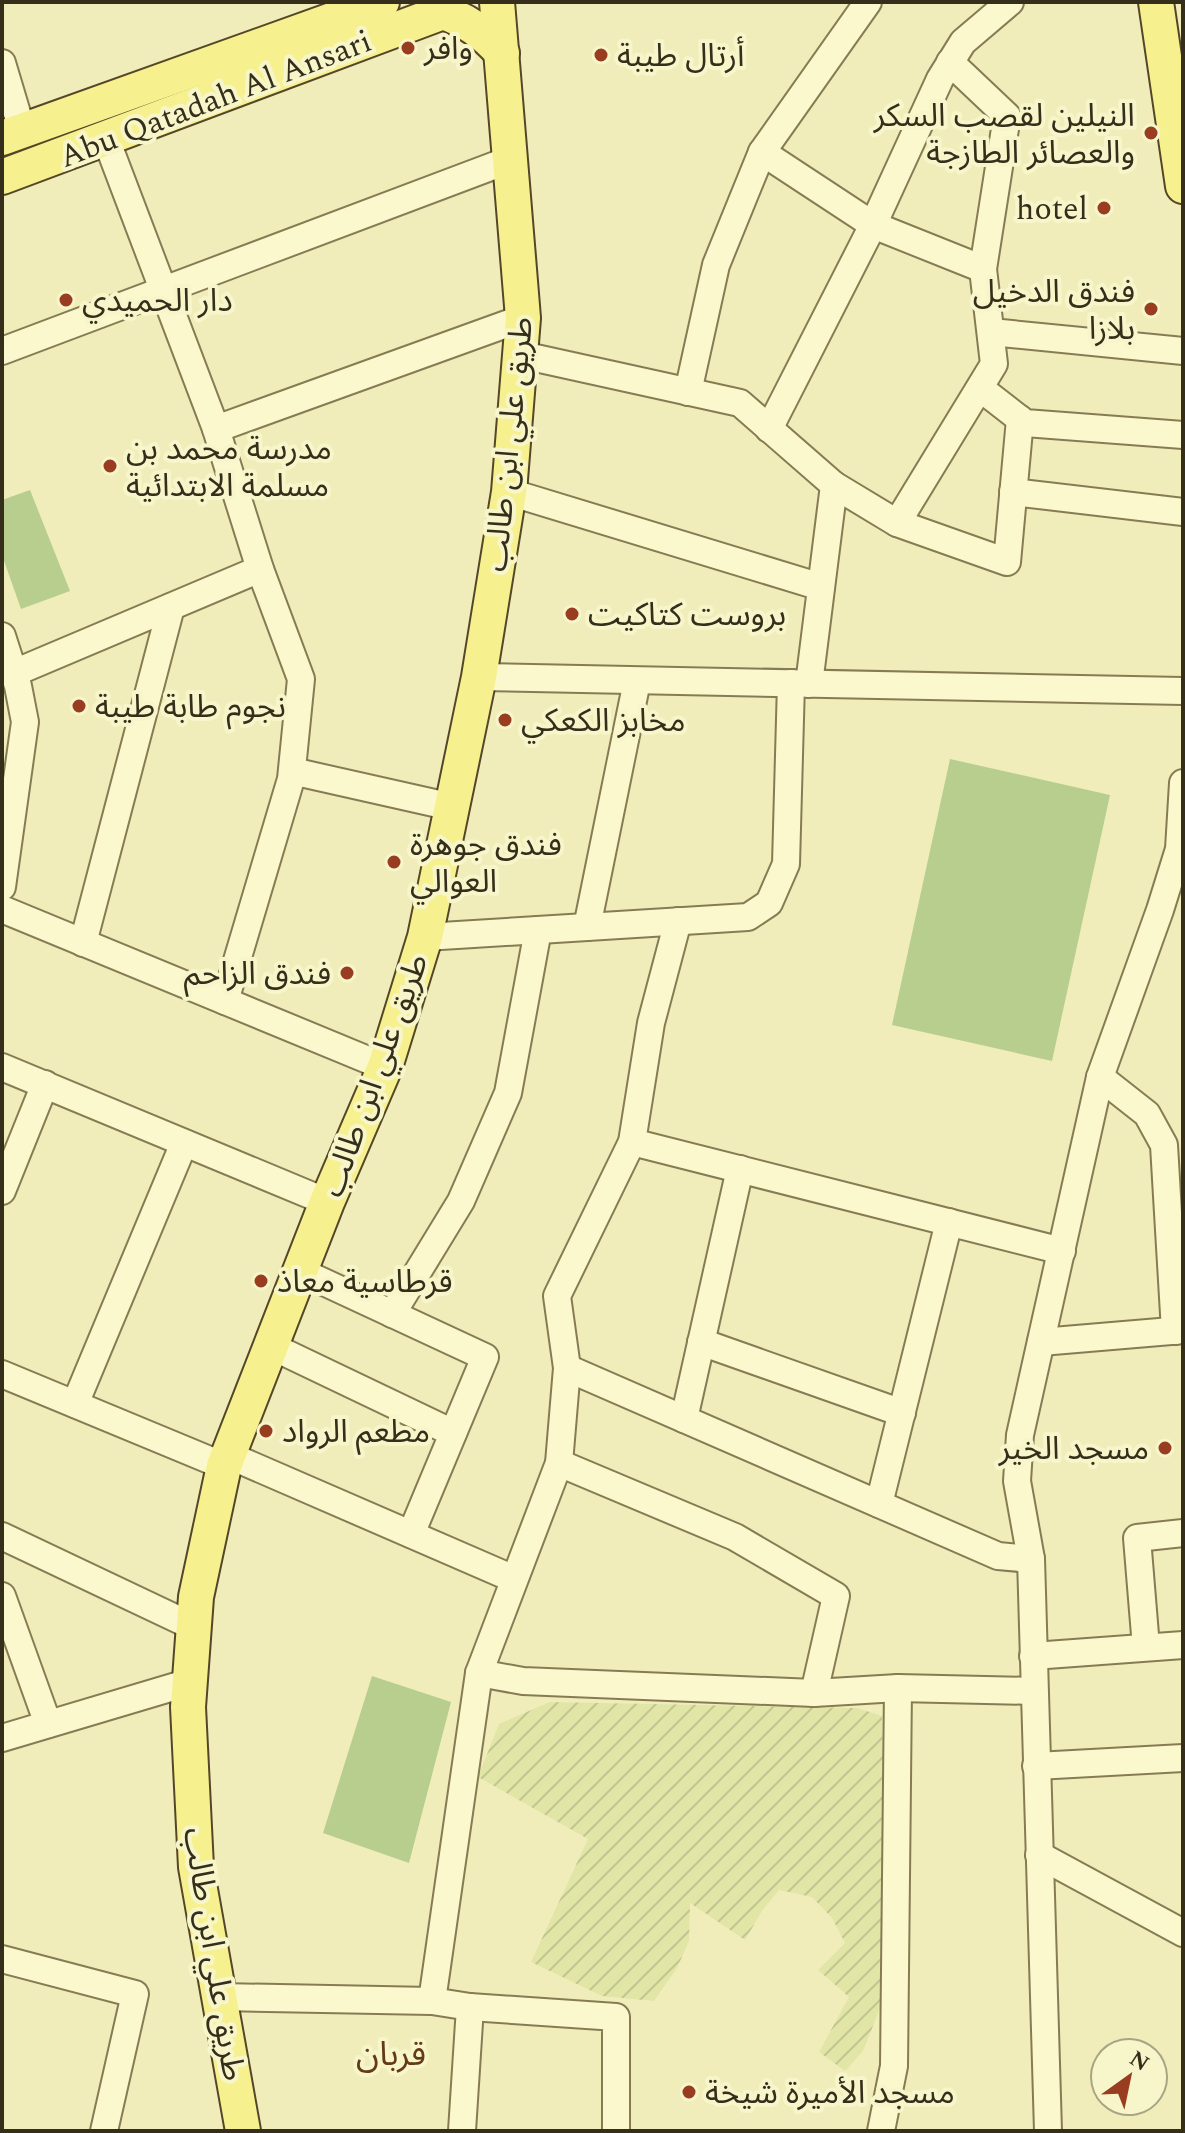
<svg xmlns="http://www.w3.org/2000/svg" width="1185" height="2133" font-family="Spectral,'Noto Sans Arabic',serif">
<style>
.farmland{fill:url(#farmland-furrows)}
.garden{fill:#b7ce8e}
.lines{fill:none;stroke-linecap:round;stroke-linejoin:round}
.minor-casing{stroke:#877b54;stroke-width:30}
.major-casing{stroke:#544729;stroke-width:38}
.minor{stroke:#fbf8cd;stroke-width:26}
.major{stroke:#f7f08e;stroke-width:34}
.poi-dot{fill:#993d21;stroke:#f7f5ca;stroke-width:3}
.labels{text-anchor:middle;stroke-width:8;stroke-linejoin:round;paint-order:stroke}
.poi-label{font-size:32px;fill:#352e1a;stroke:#f7f5ca;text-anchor:start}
.street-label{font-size:32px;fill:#352e1a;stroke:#f7f5ca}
.neighbourhood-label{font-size:34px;fill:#643a17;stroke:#f7f5ca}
</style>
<defs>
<pattern id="farmland-furrows" width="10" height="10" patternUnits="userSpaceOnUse" patternTransform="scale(2)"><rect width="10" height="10" fill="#e1e6a7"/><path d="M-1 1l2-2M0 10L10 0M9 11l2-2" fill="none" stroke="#c2c68f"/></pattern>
</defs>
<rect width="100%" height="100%" fill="#f0edba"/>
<path class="farmland" d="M550,1702l307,6 25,8 6,257 -7,33 -18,45 -18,20 -26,-19 30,-55 -31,-27 27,-27 -13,-25 -20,-21 -33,-7 -17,21 -17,29 -55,-37 -1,38 -12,27 -23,33 -52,-5 -71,-34 57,-123 -110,-62 21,-53z"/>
<g class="garden">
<path d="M30,490l40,101 -49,18 -19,-54v-55z"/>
<path d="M950,759l160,36 -58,266 -160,-36z"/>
<path d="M372,1676l79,26 -42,161 -86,-30z"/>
</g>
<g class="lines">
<g class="minor-casing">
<g id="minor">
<path d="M950,62l57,54 -24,153"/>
<path d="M2,63l20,67"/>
<path d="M106,139l110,290 44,140 41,110 -10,100 -66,222"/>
<path d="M762,152l111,73 110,44 11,95 -97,159"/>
<path d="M991,332l192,19"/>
<path d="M2,351l507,-191"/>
<path d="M522,355l218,48 94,82 -25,199"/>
<path d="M980,388l45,35 158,12"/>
<path d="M688,392l28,-127 46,-113 106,-150"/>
<path d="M216,429l307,-111"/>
<path d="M769,429l104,-204 67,-146 23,-37 47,-40"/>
<path d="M834,485l63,38 110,39 13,-143"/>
<path d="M509,492l312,95"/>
<path d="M1013,492l170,20"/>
<path d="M2,636l16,50 7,36 -23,165"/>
<path d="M14,673l246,-104"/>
<path d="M479,677l704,14"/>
<path d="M292,771l160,36"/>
<path d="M2,909l383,158"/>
<path d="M587,927l50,-246"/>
<path d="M425,937l323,-20 21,-14 17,-39 5,-181"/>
<path d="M83,943l88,-336"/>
<path d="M2,1067l325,135"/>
<path d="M1100,1077l47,37 17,31 11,186"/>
<path d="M632,1142l430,109"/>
<path d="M2,1191l43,-107"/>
<path d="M300,1271l185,86 -74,177"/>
<path d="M392,1314l69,-113 47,-108 30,-163"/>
<path d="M701,1342l201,71"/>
<path d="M1041,1342l142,-12"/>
<path d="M271,1346l182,87"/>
<path d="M567,1368l431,188 33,3"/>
<path d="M2,1374l222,92"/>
<path d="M75,1404l109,-261"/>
<path d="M684,1419l56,-250"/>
<path d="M228,1455l286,124"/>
<path d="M559,1463l176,74 101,59 -22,97"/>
<path d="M879,1504l70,-282"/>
<path d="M2,1536l192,91"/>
<path d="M2,1596l46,128"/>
<path d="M1146,1647l-9,-109 46,-5"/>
<path d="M1033,1656l150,-11"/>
<path d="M479,1673l44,8 291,12 84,-5 136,3"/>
<path d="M2,1738l188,-56"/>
<path d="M1036,1766l147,-8"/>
<path d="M1039,1855l144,78"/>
<path d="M2,1959l133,35 -31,137"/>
<path d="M221,1997l211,4"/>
<path d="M470,2007l146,10v114"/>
<path d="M462,2131l8,-124 -38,-6 47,-328 80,-210 8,-95 -10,-72 75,-154 19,-119 27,-102"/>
<path d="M881,2131l13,-65 4,-378"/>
<path d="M1048,2131l-17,-572 -14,-78 3,-46 80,-358 60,-167 19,-61 4,-66"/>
</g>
</g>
<g class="major-casing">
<g id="major">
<path d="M1156,2l27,184"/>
<path d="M2,138l380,-136"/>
<path d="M2,177l441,-165c25,9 41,21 59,41"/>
<path d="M243,2131l-47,-264 -8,-160 8,-110 28,-131 103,-264 58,-135 40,-130 54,-260 30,-185 14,-174 -26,-316"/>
</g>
</g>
<use href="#minor" class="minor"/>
<use href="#major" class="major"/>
</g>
<g class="poi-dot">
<circle cx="408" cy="48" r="8"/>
<circle cx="601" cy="55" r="8"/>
<circle cx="1151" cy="133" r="8"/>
<circle cx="1104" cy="208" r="8"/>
<circle cx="66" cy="300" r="8"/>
<circle cx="1151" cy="309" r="8"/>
<circle cx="110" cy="466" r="8"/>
<circle cx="572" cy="614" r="8"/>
<circle cx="79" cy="706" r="8"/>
<circle cx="505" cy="720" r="8"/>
<circle cx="394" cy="862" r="8"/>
<circle cx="347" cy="973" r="8"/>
<circle cx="261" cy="1281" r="8"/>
<circle cx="266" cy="1431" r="8"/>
<circle cx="1165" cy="1448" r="8"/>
<circle cx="689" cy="2092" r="8"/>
</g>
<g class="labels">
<g class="poi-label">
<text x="424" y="59">وافر</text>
<text x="617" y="66">أرتال طيبة</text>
<text x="1135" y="126" text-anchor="end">النيلين لقصب السكر<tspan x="1135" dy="37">والعصائر الطازجة</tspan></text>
<text x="1088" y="219" text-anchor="end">hotel</text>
<text x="1135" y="302" text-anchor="end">فندق الدخيل<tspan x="1135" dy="37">بلازا</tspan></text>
<text x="82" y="311">دار الحميدي</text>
<text x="126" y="459">مدرسة محمد بن<tspan x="126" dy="37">مسلمة الابتدائية</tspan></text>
<text x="588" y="625">بروست كتاكيت</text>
<text x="95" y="717">نجوم طابة طيبة</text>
<text x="521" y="731">مخابز الكعكي</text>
<text x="410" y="855">فندق جوهرة<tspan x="410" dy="37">العوالي</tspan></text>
<text x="331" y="984" text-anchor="end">فندق الزاحم</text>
<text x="277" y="1292">قرطاسية معاذ</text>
<text x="282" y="1442">مطعم الرواد</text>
<text x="1149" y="1459" text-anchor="end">مسجد الخير</text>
<text x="705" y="2103">مسجد الأميرة شيخة</text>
</g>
<g class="street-label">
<text transform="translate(215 98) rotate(-21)" y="11">Abu Qatadah Al Ansari</text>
<text transform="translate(508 444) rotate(-84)" y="11">طريق علي ابن طالب</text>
<text transform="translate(374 1075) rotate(-70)" y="11">طريق علي ابن طالب</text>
<text transform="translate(215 1954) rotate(81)" y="11">طريق علي ابن طالب</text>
</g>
<g class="neighbourhood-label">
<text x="391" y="2065">قربان</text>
</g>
</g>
<rect width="1185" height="2133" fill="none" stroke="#352e1a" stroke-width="8"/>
<g transform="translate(1129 2077) rotate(33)"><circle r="38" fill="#f7f5ca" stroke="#a9a584" stroke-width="2"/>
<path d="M0-6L14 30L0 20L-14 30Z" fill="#993d21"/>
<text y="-12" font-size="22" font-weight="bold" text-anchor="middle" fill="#352e1a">N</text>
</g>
</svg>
